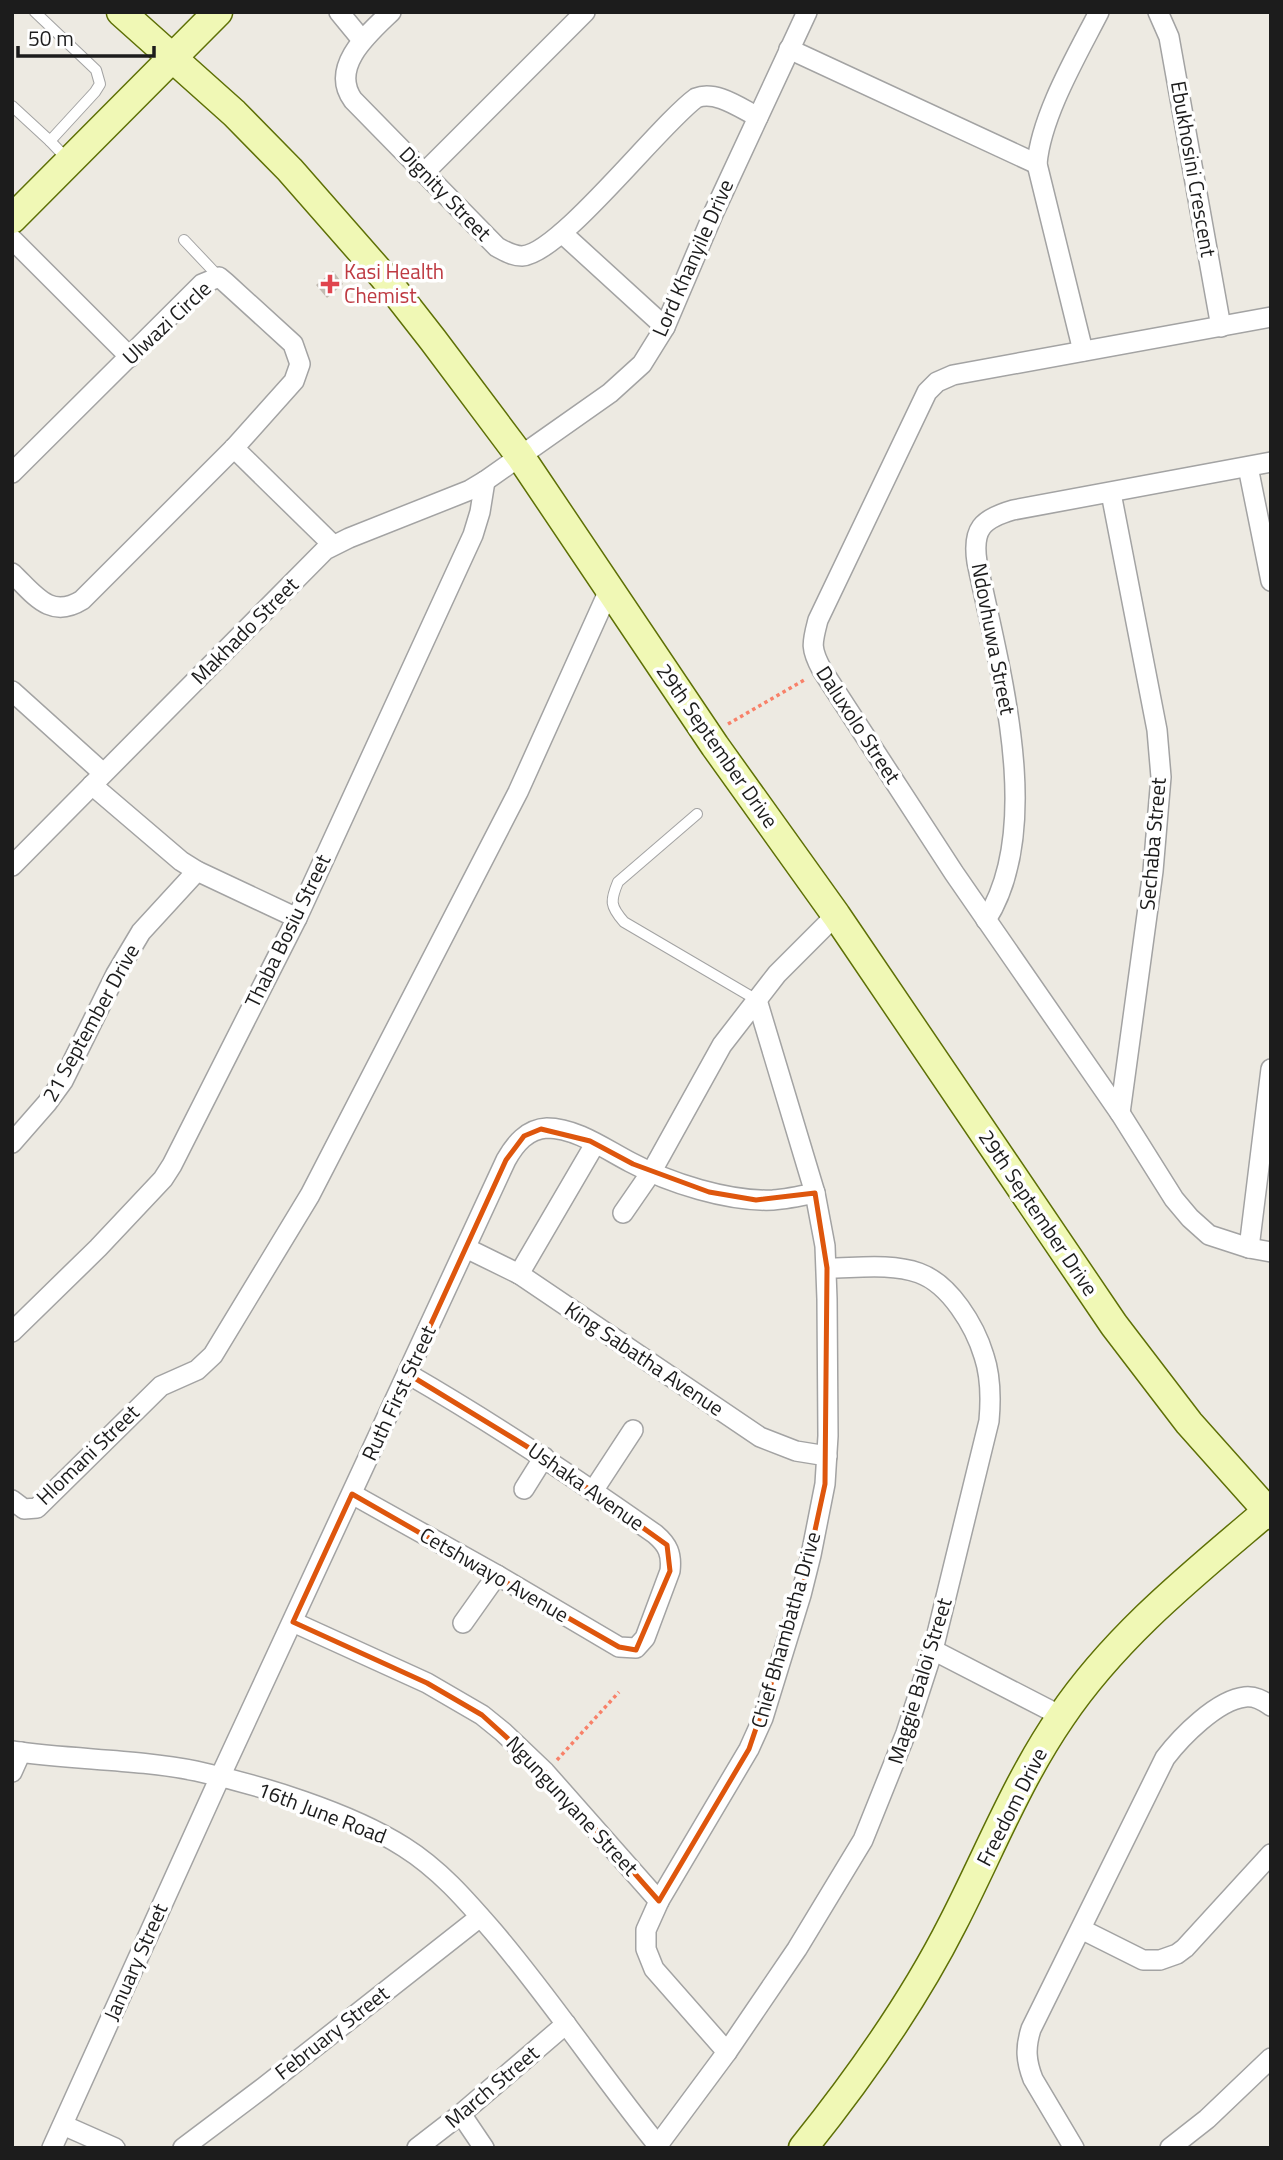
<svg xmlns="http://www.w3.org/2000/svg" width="1283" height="2160" font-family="'Titillium Web',sans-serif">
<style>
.building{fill:#c2bab1}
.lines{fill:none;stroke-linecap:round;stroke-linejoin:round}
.lane-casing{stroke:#a3a3a3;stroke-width:12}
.street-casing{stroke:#a3a3a3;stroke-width:22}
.secondary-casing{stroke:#5e7006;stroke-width:31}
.path{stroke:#f88169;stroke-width:3.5;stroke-dasharray:3.5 3.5;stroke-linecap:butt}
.lane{stroke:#fff;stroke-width:10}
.street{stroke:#fff;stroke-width:19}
.secondary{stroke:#f0f8b5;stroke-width:28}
.marked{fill:none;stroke:#de560d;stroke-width:5;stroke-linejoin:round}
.health-dot{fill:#e0444e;stroke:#fff;stroke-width:2.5}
.labels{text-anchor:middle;stroke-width:7;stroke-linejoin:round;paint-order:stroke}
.street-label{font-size:21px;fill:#1c1c1c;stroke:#fff}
.health-label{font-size:21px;fill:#be3a42;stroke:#fff;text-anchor:start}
</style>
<rect width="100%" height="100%" fill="#edeae2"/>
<path class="building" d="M333,271l10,13 -16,14 -11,-13z"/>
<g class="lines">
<g class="lane-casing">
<g id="lane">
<path d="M12,106l38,35 45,-49 5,-8 -4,-14 -61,-58"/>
<path d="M50,141l19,20"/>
<path d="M184,240l35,37"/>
<path d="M697,814l-79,68c-8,19 -8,24 6,40l133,78"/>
</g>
</g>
<g class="street-casing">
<g id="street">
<path d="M339,12l23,28"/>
<path d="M391,12c-22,21 -62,55 -38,88l144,147c8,4 15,9 25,9 38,-2 136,-130 174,-158 20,-8 44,10 62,19"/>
<path d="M1158,12l11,25 52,290"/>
<path d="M789,49l248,115"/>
<path d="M425,172l160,-160"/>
<path d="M562,233l103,94"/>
<path d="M12,239l118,118"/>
<path d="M1271,317l-318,58 -16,7 -10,10 -109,228c-6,23 -8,28 4,50l132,203 166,240 54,86 16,19 19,17 40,13 22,4"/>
<path d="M1083,351l-46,-187c4,-48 40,-109 62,-152"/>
<path d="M234,448l99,97"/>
<path d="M1248,467l23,114"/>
<path d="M12,473l190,-189 17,-7 6,5 68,62 7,20 -6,17 -60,67 -152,152c-32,20 -48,-6 -70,-27"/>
<path d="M1111,493l46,237 4,47 -8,94 -33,242"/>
<path d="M12,691l91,82"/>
<path d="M92,785l89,76 16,10 100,47"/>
<path d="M12,866l313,-316 24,-12 121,-48 15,-9 125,-88 32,-29 23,-37 49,-115 93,-200"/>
<path d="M986,920c60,-94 12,-256 -9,-358 -5,-33 5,-43 36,-52l258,-48"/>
<path d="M12,1143l35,-40 16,-22 53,-107 25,-42 56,-61"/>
<path d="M623,1213l29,-42 70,-126 55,-71 59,-59"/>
<path d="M466,1248l53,26 241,163 36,14 31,5"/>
<path d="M1249,1248l22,-179"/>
<path d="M519,1274l76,-130"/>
<path d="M12,1332l86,-84 65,-69 9,-14 125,-247 176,-383 7,-23 5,-31"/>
<path d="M524,1489l20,-32"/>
<path d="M593,1491l40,-61"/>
<path d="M352,1494l145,81 122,72 17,1 9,-10 25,-67c2,-17 -2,-26 -15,-37 -81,-57 -162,-111 -247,-160"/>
<path d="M12,1500l12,9 13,-1 124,-122 36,-16 16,-15 97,-160 208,-403 92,-204"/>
<path d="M293,1622l134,61 55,32 21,17 42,40 114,129"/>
<path d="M463,1623l34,-48"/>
<path d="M933,1650l128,66"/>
<path d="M12,1751c61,9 124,8 184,20 64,14 153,41 208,76 35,22 61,52 88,83 60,70 110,147 168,218"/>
<path d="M12,1772l9,-20"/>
<path d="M1081,1929l62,31h17l17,-6 8,-6 86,-94"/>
<path d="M727,2052l-73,-83 -8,-20v-19l13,-29 90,-152 14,-31 38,-123 10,-40 14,-71 3,-48 -1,-137 -2,-53 -10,-53 -58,-193"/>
<path d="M461,2114l23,34"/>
<path d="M63,2125l52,23"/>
<path d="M658,2145l69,-93 70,-103 66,-109 43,-107 27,-83 56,-229c2,-22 2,-44 -5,-65 -9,-30 -34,-72 -65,-83 -28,-10 -63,-5 -92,-5"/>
<path d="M52,2148l168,-371 286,-617c9,-16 21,-31 41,-32 29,0 58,21 83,34 39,21 99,40 143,38 14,-1 28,-4 42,-7"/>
<path d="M183,2148l81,-61 216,-170"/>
<path d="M417,2148l44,-34 105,-90"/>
<path d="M1074,2148l-41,-69c-7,-18 -8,-31 -2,-50l134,-271c16,-21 52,-58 80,-61 10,-1 17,3 26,9"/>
<path d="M1170,2148l37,-29 64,-61"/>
</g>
</g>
<g class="secondary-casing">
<g id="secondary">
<path d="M121,12l113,101 56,57 93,106 50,64 87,116 195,290 121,169 278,410 75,98 82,92"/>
<path d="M12,219l206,-207"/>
<path d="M803,2148c57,-71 109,-144 150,-225 35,-68 64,-142 108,-206 56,-83 135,-145 210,-209"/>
</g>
</g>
<g class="path">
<path d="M728,724l78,-45"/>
<path d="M557,1760l62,-68"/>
</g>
<use href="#lane" class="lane"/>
<use href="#street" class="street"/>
<use href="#secondary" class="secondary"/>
</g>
<path class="marked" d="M541,1129l49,12 43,23 76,28 47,8 59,-7 12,75 -2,216 -24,111 -52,154 -90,152 -114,-129 -63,-57 -55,-32 -134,-61 59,-128 267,153 17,3 34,-79 -3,-26 -123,-88 -136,-83 98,-214 18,-24z"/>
<path class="health-dot" d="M326.5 273.5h7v7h7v7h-7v7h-7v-7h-7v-7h7z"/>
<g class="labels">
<g class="street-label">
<text transform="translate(1193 169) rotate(80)" y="7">Ebukhosini Crescent</text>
<text transform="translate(445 194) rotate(46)" y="7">Dignity Street</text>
<text transform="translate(693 258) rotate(-66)" y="7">Lord Khanyile Drive</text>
<text transform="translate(167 323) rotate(-43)" y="7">Ulwazi Circle</text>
<text transform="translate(245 631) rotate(-45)" y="7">Makhado Street</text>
<text transform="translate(993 639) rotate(79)" y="7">Ndovhuwa Street</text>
<text transform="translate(858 725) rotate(57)" y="7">Daluxolo Street</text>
<text transform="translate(717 746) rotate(55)" y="7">29th September Drive</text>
<text transform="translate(1153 844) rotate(-85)" y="7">Sechaba Street</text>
<text transform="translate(288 931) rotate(-64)" y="7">Thaba Bosiu Street</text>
<text transform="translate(91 1023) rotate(-61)" y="7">21 September Drive</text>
<text transform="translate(1038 1213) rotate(56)" y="7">29th September Drive</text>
<text transform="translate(644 1359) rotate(34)" y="7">King Sabatha Avenue</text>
<text transform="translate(399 1393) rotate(-65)" y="7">Ruth First Street</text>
<text transform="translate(88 1455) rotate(-44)" y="7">Hlomani Street</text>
<text transform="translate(586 1487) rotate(35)" y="7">Ushaka Avenue</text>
<text transform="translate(494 1575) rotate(30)" y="7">Cetshwayo Avenue</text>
<text transform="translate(786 1630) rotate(-74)" y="7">Chief Bhambatha Drive</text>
<text transform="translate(920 1681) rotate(-73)" y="7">Maggie Baloi Street</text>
<text transform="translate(572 1806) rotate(47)" y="7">Ngungunyane Street</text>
<text transform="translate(1012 1807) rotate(-63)" y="7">Freedom Drive</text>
<text transform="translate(322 1813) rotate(21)" y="7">16th June Road</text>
<text transform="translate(136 1962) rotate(-66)" y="7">January Street</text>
<text transform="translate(332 2033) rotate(-38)" y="7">February Street</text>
<text transform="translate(492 2087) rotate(-40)" y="7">March Street</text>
</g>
<g class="health-label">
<text x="344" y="279">Kasi Health<tspan x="344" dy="24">Chemist</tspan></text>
</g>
</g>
<rect width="1283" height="2160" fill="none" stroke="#1c1c1c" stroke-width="28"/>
<path d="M18 46v10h136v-10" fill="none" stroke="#1c1c1c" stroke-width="3.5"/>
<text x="28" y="46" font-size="21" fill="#1c1c1c" stroke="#ffffff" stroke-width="5" paint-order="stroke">50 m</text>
</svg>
